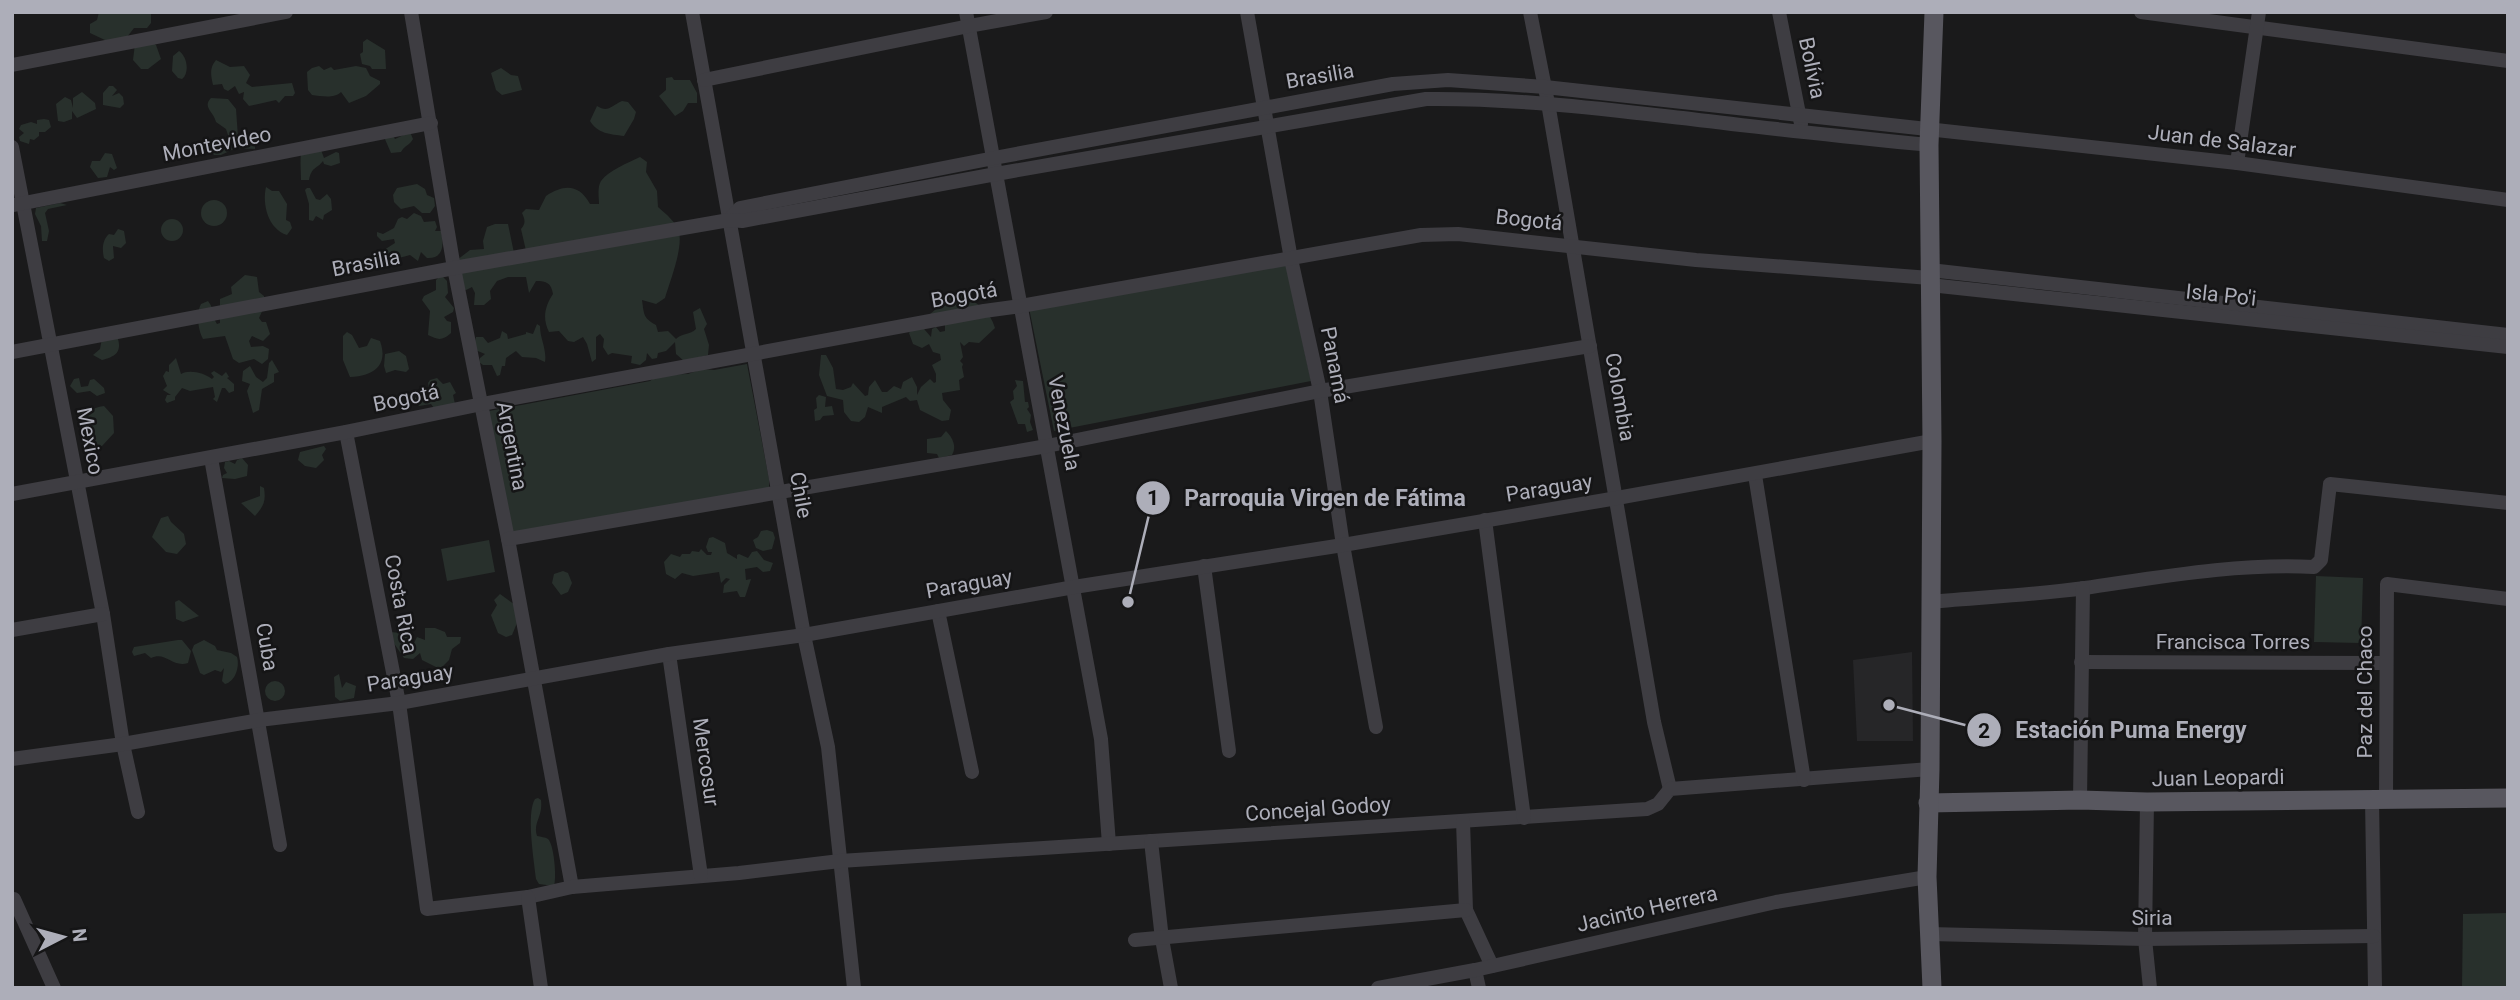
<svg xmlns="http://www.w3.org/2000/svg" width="2520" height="1000" font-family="Roboto,sans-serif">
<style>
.built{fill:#262628}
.green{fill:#28302c}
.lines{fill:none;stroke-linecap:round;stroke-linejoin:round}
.minor{stroke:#3e3d42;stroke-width:14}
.major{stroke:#58575f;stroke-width:19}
.labels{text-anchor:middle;stroke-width:5;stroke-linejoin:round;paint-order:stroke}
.street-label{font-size:21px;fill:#adaeb9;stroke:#151516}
.leader{fill:none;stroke:#adaeb9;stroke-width:2.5}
.callout-dot{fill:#adaeb9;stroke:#151516;stroke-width:2.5}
.mark-label{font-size:21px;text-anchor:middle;font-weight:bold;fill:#111}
.callout-label{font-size:23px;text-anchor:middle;font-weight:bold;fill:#adaeb9;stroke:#151516;stroke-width:5;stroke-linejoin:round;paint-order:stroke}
</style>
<rect width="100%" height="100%" fill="#1a1a1b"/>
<path class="built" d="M1912,652l1,89h-56l-4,-81z"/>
<g class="green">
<path d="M99,12h52v11l-4,5h-13l-7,9 -20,4 -17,-8v-9l7,-4z"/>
<path d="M367,39l18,11 1,19h-14l-2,-3 -8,-2 -2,-10 3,-2v-10z"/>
<path d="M152,42l4,3 5,14 -13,10h-7l-8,-9 2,-16z"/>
<path d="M179,51c8,5 11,22 3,28l-4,-1 -6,-7 1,-15z"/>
<path d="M216,60l14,7 14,-1 6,9 -4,8 6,4 40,-4 3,10 -2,3h-8l-6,7 -3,-3 -27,6 -6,-7 1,-7 -5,2 -4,-8 -7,5 -4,-2 -2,-5 -9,1c-2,-9 -4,-17 3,-25z"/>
<path d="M319,66l5,4 7,-3 3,3 22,-4 10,2 4,8 10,5v3l-14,12 -17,7 -8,-11c-7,7 -20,4 -29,3l-4,-5 -1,-18 5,-4z"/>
<path d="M501,68l10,7 7,1 4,14 -20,5 -6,-5 -5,-17z"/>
<path d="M672,77l2,3h16l7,13v10h-9l-5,8 -8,5 -16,-20 7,-6v-12z"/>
<path d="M109,86h4l4,4 -5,6 7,-3 4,4 1,7 -4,4 -17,-3v-12z"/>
<path d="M82,92l13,11 1,6 -19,9 -5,-7v8l-8,3 -6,-1 -2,-17 9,-7 6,3 2,8v-10z"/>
<path d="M211,98l17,1 8,10 2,28 3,4 14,1v7l-19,-1 -15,7h-7l-2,-3 2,-5 16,-6 -4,-12 -10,-7c-2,-10 -14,-15 -5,-24z"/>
<path d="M622,101l6,1 8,10 -2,7 -10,17c-14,-2 -26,-2 -34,-15l7,-15c11,7 14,0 25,-5z"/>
<path d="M44,119l5,1 2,7 -6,5h-6v4l-5,4 -4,-1 -1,5 -9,-3 -1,-4 5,-4 -5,-4 2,-4 10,-3 6,2v-4z"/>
<path d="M410,132l3,7c-3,6 -9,7 -12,13l-10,1 -7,-16 8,-3 3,5z"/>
<path d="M321,150l3,8 12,-6 3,1 1,10 -9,3 -7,-2 -1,-3c-7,9 -11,5 -14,19h-8c0,-10 -1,-17 0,-27z"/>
<path d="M105,153l7,1 5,14 -3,2 -4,-3 -3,10 -9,1 -8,-11 2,-6h8z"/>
<path d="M640,157l7,5 -1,10 11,19 1,16c8,7 18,15 21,25 4,17 -9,49 -14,66l-9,6 -14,-4c2,14 1,18 14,25l2,7 10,-1 8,8c6,-6 14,-4 20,-10l-3,-17 7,-4 7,16 -3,5 5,16 -1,10 -24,6 -8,-7 -1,-12 -9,9 -8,2 -1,5 -5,1 -5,-6 -1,7 -6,5 -9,-2 1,-7 -20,-3 -4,2 -5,-8 1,-8 -4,-5 -4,3v22l-4,3 -5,-18 -4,-7 -9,5 -6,-1 -9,-10 -10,1c-7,-14 -4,-26 4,-38 -2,-11 -6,-13 -17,-13l-7,12 -3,-16h-18l-11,4 -7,10 1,8 -7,6h-10l1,-12 -3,-6 -6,3 -5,-2 -4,-28 13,-10 14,-1 -1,-8 4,-14 8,-3h13l6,29 13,2 -6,-26c5,-6 4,-9 1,-16l4,-4 13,1 7,-14c18,-12 33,-12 44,8h9c0,-6 -2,-17 2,-23 8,-11 27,-18 39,-24z"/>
<path d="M417,184l8,5 2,6 7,3 1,8 -5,7h-8l-8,-7 -13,3 -7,-7 -1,-7 4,-7z"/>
<path d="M266,187l6,4h7l8,13 -1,16 4,2 2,6 -5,7c-19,-6 -25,-31 -21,-48z"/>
<path d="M307,188h3l6,11 4,1 7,-6 4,5 1,11 -8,5 -1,5 -7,-4 -3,5 -4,-1v-16l-4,-14z"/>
<circle cx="214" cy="213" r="13"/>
<path d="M60,203l7,2 -19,4 -3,4 4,18 -2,10h-5l-1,-15 -6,-12 1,-6z"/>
<path d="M414,213l7,3 3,6 11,-1 2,6 -2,4h6c3,13 3,28 -14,27l-6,-6 -3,9 -8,-6 -11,3 -4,-5 -11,9 -3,-5 3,-7 11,-7 -1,-4 -12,2 -5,-5v-4l6,2 11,-6 4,-9 4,-2 5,2z"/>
<circle cx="172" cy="230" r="11"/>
<path d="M118,229l6,2 2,12 -5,5 -8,-2 1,12 -5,3 -5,-3c-2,-8 -2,-18 5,-24l5,1z"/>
<path d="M1285,260l26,121 -257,50 -25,-123z"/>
<path d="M245,275l12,2 2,15 5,4 1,9 -6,13 3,4h4l4,12 -7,7 -11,-5 -3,5 2,6 12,-1 6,3 -1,10 -6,5 -8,-5 -15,4 -6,-4 -8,-23 -22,3c-5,-9 -7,-26 -2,-35l7,-3c8,11 4,15 9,23l3,-1v-24l12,-5 -1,-7z"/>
<path d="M439,277h4l4,4 1,12 -3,4 9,11 -1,4 -9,5 3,4 4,1v11c-9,8 -13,7 -23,2l2,-24 -8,-11 2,-4 12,-6v-10z"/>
<path d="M962,295c16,8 28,16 33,33l-16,15 -10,-1 -5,4 -4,-4 3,15 -3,4 3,3 -1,3 2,10 -5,3 1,10 -18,3 1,7 8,10 -2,10 -7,1 -22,-11 -3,-10 -7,1 -4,-4 -24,10v6l-14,-6 -3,10 -6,5 -8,-1 -7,-9 -1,-12 -16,-4 -8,-21 2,-20h5l7,13 3,21 7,1 8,-3 2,-4 12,13 3,-1 1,-8 6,-7 7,12h5l7,-6 7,3 2,-7 9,-5 5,10v8l4,-8 9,-8 4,4 2,-1v-8l-4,-9 9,-5 -1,-6 -7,-2 -4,-8 -7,4 -9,-4 -4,-11 3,-4h12l7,8 1,-8 4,-2 4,5 5,-1v-8l-16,-8 21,-18z"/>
<path d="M537,324l3,2c0,13 7,23 5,36l-9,-4 -14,-1 -6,-6 -10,7 -1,8h-3l-2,9 -3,1 -5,-11h-9l-4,-3 1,-4 5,-4 -12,-5 3,-12h7l5,6 12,-5 2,-7 5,3 1,5 18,-5v-2l7,2z"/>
<path d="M347,332l5,3 7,13 8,-2 4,-8 9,3c9,25 -7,35 -30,36l-7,-17v-24z"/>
<path d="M102,338l16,1c4,14 -4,18 -16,21l-9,-5 7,-6z"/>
<path d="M399,351l7,5 3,13 -3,3 -11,-2 -9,3 -2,-7 1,-12z"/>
<path d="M176,358l5,16c8,-5 24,-1 31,5l2,-2 -3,-4 3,-2 8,5 4,-4 3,5 -2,1 7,6v7l-5,2 -4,-5h-3l-5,14 -4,-3 2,-2 -2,-10 -23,4 -8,-3 -7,9v3l-8,3 -2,-3 2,-5h4l-8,-5 4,-4 -4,-10 3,-5 3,1v-7z"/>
<path d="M272,360l7,12 -5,2v8l-12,7 -3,21 -6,3 -6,-22 3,-7 -8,-3 1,-10 7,-5 6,11 7,5 4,-4 2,-15z"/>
<path d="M747,364l22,115v9l-258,46 -22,-123 161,-30 8,-6 30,-1 14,-5 12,1z"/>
<path d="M79,378l2,9 7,-1 2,-6 4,-1 10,9 1,5 -8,3 -7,-5 -13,2 -7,-7 4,-7z"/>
<path d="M437,378l6,6 7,-2 6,11 -3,2 2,9 -21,4 -3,-4 -12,2 -6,-8 10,-1 7,-3 -2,-11 2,-3z"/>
<path d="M1015,380l8,1 2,21h3l1,5 -2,2 4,6 -1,7 3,8 -6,2 -2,-8h-7l-8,-22 4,-3 -1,-8 4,-5z"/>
<path d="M819,395l7,2 -1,10 7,-1 2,9 -11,1 -3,4 -5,1 -1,-11 3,-2 -1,-10z"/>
<path d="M104,406l9,10 1,17 -12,13 -8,2 -11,-10c-3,-17 3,-30 21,-32z"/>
<path d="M946,431c7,7 11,16 6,24l-13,3 -2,-4 -10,-1v-14l14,-2z"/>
<path d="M324,446l2,3 -4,6 2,5 -8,8 -11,-2 -7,-6 2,-8z"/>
<path d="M242,458l6,7 -1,11 -12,3 -13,-1 1,-3 4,-2 -3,-5 1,-6 4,-1 6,3 2,-4z"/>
<path d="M260,486l4,2c2,13 0,18 -9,28l-14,-13 19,-7z"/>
<path d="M168,516l3,6 13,12 2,10 -9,10 -11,-2 -14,-15 9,-19z"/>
<path d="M767,530l6,2 2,6 -3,11 -9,2 -7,-3 -3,-8 5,-3 3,-6z"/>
<path d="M713,537l12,6 2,10 10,6v-4l2,-1 9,4 4,-6 5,-1 7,9 9,3 -3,8 -7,1 -6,-5 -12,2 1,11 5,-1 -6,18h-5l-3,-6 -14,2 1,-8 6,-6 -4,-1 -5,5 -2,-11 -26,4 -11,-3 -7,6 -9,-5 -2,-12 7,-8 9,3 2,-3h8l2,-3 7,1 2,-3 6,6h4l1,-3h-4l-2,-5 3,-9z"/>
<path d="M489,540l6,32 -48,9 -6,-32z"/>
<path d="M563,571l5,2 4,10 -4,9 -7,3 -9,-12 2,-9z"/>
<path d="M2316,576l47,2 -2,65 -47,-1z"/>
<path d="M500,594l15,11 2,18 -5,12 -6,2 -8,-4 -7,-18 6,-10 -3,-5z"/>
<path d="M179,600l20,16 -16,6 -7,-3 -1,-17z"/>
<path d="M425,628h10l10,4 2,5h14l-1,6 -8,6 -3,11 -7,7 -4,1 -16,-8 -2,-7 -7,6 -9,-1 -11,-16 -3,-10 11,1 8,4 2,7 3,-1 3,-6 8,3z"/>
<path d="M178,640h4l9,11 -3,12c-16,5 -22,-12 -37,-5l-6,-5 -11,3 -2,-4 2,-5z"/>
<path d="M204,640l11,6 2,4 14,3 6,4c3,10 -2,25 -12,27l-3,-3 2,-13 -3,4 -6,-2 -11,5 -4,-2 -8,-23 2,-5z"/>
<path d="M339,674l3,14 4,-6 10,4 -2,12 -14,3 -5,-4 -1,-20z"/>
<circle cx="275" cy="691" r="10"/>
<path d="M538,798l3,2c2,18 -8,21 -4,36 4,1 8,1 11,3 6,5 9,39 6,47l-15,-2 -3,-5c-2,-19 -10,-66 -1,-80z"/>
<path d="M2508,913v75h-46l1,-74z"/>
</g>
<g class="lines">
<g class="minor">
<path d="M411,12l43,256 54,271 64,348"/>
<path d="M692,12l112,623 24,112 26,241"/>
<path d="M966,12l135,727 8,105"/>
<path d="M1247,12l44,247 29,132 23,154 33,182"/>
<path d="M1530,12l18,91 106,619 16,67"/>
<path d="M1779,12l22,112"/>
<path d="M2141,12l367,49"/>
<path d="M12,65l274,-53"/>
<path d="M704,80l265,-54 77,-14"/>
<path d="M12,147l91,467 20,130 15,68"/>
<path d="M2237,163l22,-151"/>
<path d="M14,205l417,-82"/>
<path d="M729,220l11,-12 254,-50 399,-74 55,-4 97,7 692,76 271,37"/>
<path d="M1930,270l578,65"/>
<path d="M1930,285l578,62"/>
<path d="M12,352l442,-84 275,-48 13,1 254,-47 430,-75c89,-1 177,10 265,20 79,10 159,18 238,26"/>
<path d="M346,432l53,271 28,206 101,-12 44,-10 167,-14 101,-12 807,-52 11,-5 12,-15 260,-20"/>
<path d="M211,458l69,387"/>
<path d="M1755,475l49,305"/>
<path d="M12,494l334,-62 136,-28 502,-93 37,-5 400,-71 37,-1 238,26 234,18"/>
<path d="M1485,520l39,298"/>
<path d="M508,539l539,-93 273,-55 270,-45"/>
<path d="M1204,566l25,185"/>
<path d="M1930,602c52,-5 104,-7 155,-14 76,-11 152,-25 229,-21l7,-7 9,-76 178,19"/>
<path d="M938,611l34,161"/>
<path d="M12,630l91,-16"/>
<path d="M669,654l32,222"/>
<path d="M2081,662l304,1"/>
<path d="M12,759l111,-15 136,-24 140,-17 270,-49 135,-19 270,-48 269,-42 274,-47 315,-57"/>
<path d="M2372,799l3,189"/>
<path d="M2386,799l1,-215 121,15"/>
<path d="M2080,800l3,-212"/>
<path d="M2147,802l-2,137 5,49"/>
<path d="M1463,821l3,89 26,56"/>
<path d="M1151,841l11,98 9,49"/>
<path d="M528,897l13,91"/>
<path d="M14,899l40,89"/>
<path d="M1929,934l216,5 229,-3"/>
<path d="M1135,940l331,-30"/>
<path d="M1475,970l4,18"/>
<path d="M1378,988l97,-18 301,-68 151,-25"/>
</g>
<g class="major">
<path d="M1928,803l152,-3 67,2 361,-4"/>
<path d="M1932,988l-5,-111 3,-108 2,-328 -3,-296 5,-133"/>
</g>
</g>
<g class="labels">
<g class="street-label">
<text transform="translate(1812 68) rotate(78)" y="7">Bolívia</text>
<text transform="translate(1320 76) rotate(-10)" y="7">Brasilia</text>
<text transform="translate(2222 141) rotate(7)" y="7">Juan de Salazar</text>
<text transform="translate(217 144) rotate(-11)" y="7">Montevideo</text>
<text transform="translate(1529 220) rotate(6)" y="7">Bogotá</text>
<text transform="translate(366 263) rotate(-11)" y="7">Brasilia</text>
<text transform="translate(964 295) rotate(-10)" y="7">Bogotá</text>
<text transform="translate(2221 295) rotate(6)" y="7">Isla Po'i</text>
<text transform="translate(1335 365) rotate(79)" y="7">Panamá</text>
<text transform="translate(1620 397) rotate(80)" y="7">Colombia</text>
<text transform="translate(406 398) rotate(-12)" y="7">Bogotá</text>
<text transform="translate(1064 423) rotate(79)" y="7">Venezuela</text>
<text transform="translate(90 441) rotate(79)" y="7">Mexico</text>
<text transform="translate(512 446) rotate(79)" y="7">Argentina</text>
<text transform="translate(1549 488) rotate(-9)" y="7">Paraguay</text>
<text transform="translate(801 495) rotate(80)" y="7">Chile</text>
<text transform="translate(969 584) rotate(-10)" y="7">Paraguay</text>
<text transform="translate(401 604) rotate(79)" y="7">Costa Rica</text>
<text x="2233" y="649">Francisca Torres</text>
<text transform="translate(267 647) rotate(80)" y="7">Cuba</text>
<text transform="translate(410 678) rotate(-9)" y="7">Paraguay</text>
<text transform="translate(2365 692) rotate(-90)" y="7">Paz del Chaco</text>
<text transform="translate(706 762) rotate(82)" y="7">Mercosur</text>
<text transform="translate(2218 778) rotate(-1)" y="7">Juan Leopardi</text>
<text transform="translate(1318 809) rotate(-4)" y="7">Concejal Godoy</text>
<text transform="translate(1647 909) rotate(-13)" y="7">Jacinto Herrera</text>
<text x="2152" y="925">Siria</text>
</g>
</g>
<path class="leader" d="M1128 602L1153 498M1889 705L1984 730"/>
<g class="callout-dot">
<circle cx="1128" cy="602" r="7"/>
<circle cx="1889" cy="705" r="7"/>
<circle cx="1153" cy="498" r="18"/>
<circle cx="1984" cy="730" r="18"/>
</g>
<g class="mark-label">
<text x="1153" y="505">1</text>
<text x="1984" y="738">2</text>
</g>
<g class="callout-label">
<text x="1325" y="506">Parroquia Virgen de Fátima</text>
<text x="2131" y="738">Estación Puma Energy</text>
</g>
<rect width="2520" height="1000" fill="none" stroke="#adaeb9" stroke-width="28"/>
<g transform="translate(63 937) rotate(84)" stroke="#151516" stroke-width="5" paint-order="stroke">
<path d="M0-5L12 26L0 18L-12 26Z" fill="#adaeb9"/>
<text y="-10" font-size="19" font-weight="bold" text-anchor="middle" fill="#adaeb9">N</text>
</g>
</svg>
